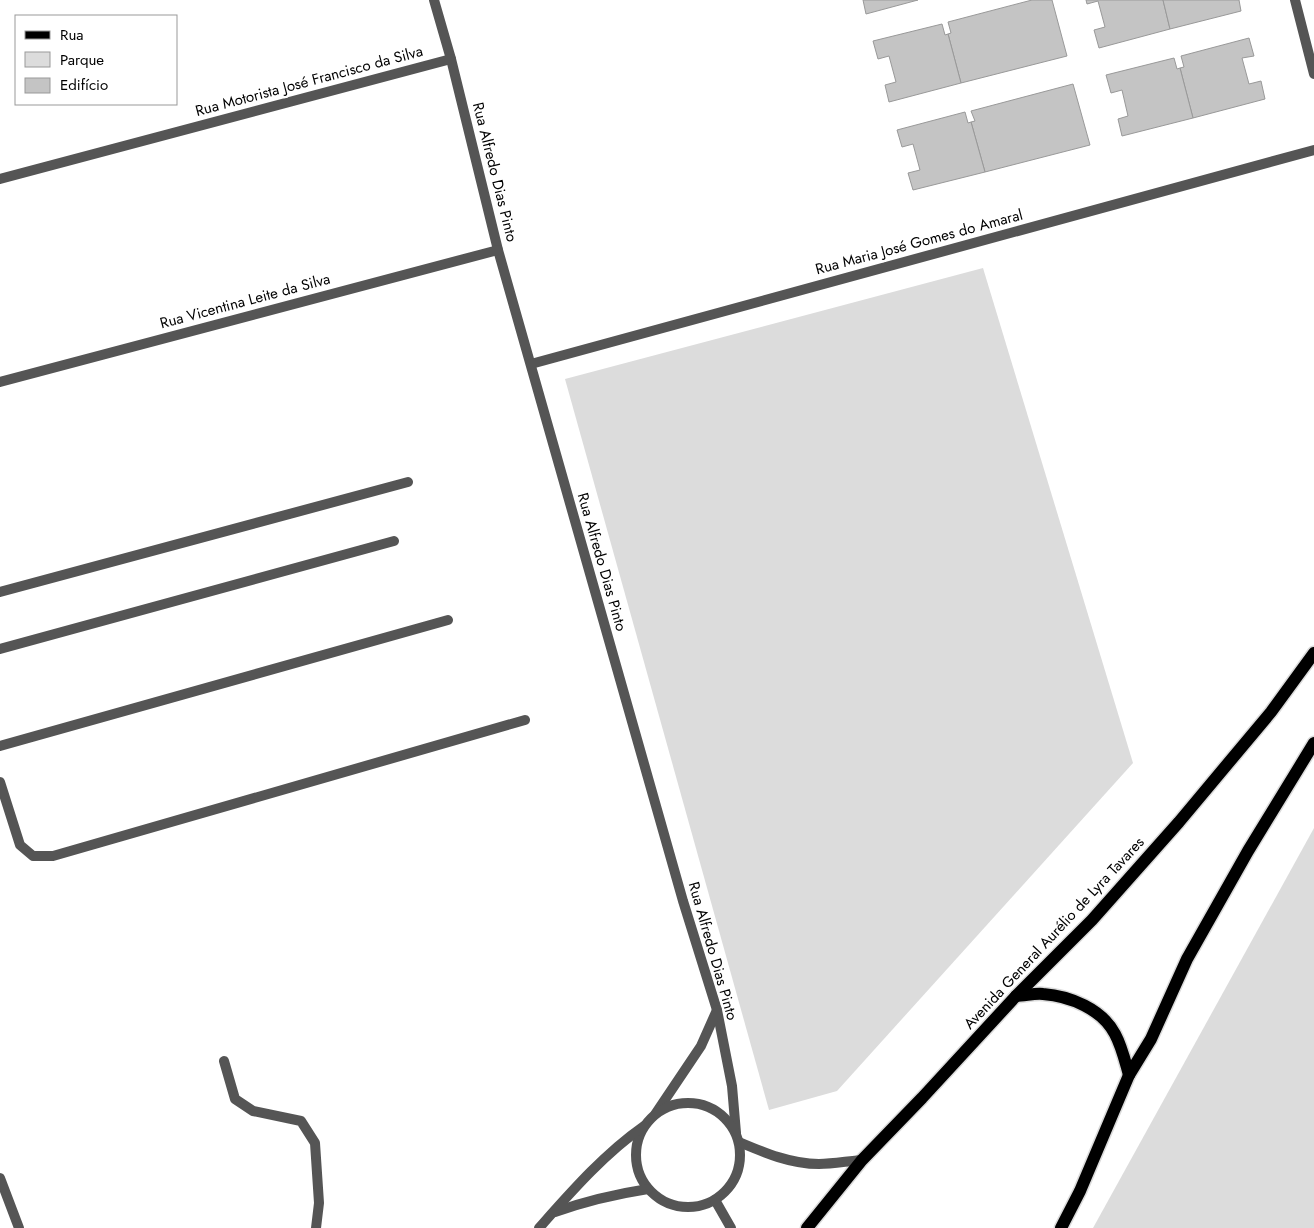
<svg xmlns="http://www.w3.org/2000/svg" width="1314" height="1228" font-family="Jost,sans-serif">
<style>
.green{fill:#dcdcdc}
.building{fill:#c4c4c4;stroke:#999}
.lines{fill:none;stroke-linecap:round;stroke-linejoin:round}
.primary-casing{stroke:#dbdbdb;stroke-width:15}
.service{stroke:#555;stroke-width:10}
.minor{stroke:#555;stroke-width:10}
.tertiary{stroke:#555;stroke-width:10}
.primary{stroke:#000;stroke-width:12}
.labels{text-anchor:middle;stroke-width:4.5;stroke-linejoin:round;paint-order:stroke}
.street-label{font-size:15px;fill:#000;stroke:#fff}
</style>
<rect width="100%" height="100%" fill="#fff"/>
<g class="green">
<path d="M983,268l150,495 -296,328 -68,19 -204,-731z"/>
<path d="M1314,828v400h-221z"/>
</g>
<g class="building">
<path d="M863,0h55l-52,14z"/>
<path d="M1032,0h20l15,56 -106,27 -13,-49 3,-1 -3,-11z"/>
<path d="M1086,0h77l7,29 -71,19 -5,-18 11,-3 -7,-26 -11,3z"/>
<path d="M1163,0h76l2,11 -71,18z"/>
<path d="M942,24l3,11 3,-1 13,49 -72,19 -4,-17 11,-3 -7,-26 -11,3 -5,-18z"/>
<path d="M1249,38l5,18 -12,2 7,26 12,-3 4,18 -72,19 -13,-50 4,-1 -3,-11z"/>
<path d="M1174,58l3,11 3,-1 13,50 -71,18 -4,-17 10,-3 -6,-26 -11,3 -5,-18z"/>
<path d="M1073,84l17,61 -105,27 -14,-50 4,-1 -4,-10z"/>
<path d="M965,112l3,11 3,-1 14,50 -72,18 -5,-17 12,-3 -7,-26 -11,3 -5,-17z"/>
</g>
<g class="lines">
<g class="primary-casing">
<g id="primary">
<path d="M1016,996c9,0 18,-3 27,-2 27,2 59,15 72,40 7,13 10,27 14,41"/>
<path d="M807,1228l55,-68 60,-62 94,-102 76,-76 87,-98 92,-110 43,-59"/>
<path d="M1061,1228l19,-37 49,-116 22,-36 36,-80 61,-108 66,-108"/>
</g>
</g>
<g class="service">
<path d="M0,592l408,-110"/>
<path d="M0,649l394,-108"/>
<path d="M0,746l448,-126"/>
<path d="M0,782l20,63 13,11h20l472,-136"/>
<path d="M224,1061l11,38 18,12 48,10 14,22 4,60 -3,25"/>
</g>
<g class="minor">
<path d="M434,0l17,59 47,191 185,651 34,109 15,76 4,47"/>
<path d="M1295,0l19,74"/>
<path d="M0,179l451,-120"/>
<path d="M531,364l783,-214"/>
<path d="M0,382l498,-132"/>
<path d="M656,1113l45,-67 16,-36"/>
</g>
<g class="tertiary">
<circle cx="688" cy="1155" r="52"/>
<path d="M739,1142c26,11 52,22 80,22 14,0 29,-3 43,-4"/>
<path d="M0,1178l19,50"/>
<path d="M715,1200l16,28"/>
<path d="M555,1212c31,-11 61,-18 93,-23"/>
<path d="M539,1228c32,-36 65,-74 105,-102"/>
</g>
<use href="#primary" class="primary"/>
</g>
<g class="labels">
<g class="street-label">
<text transform="translate(309 81) rotate(-15)" y="5">Rua Motorista José Francisco da Silva</text>
<text transform="translate(495 172) rotate(76)" y="5">Rua Alfredo Dias Pinto</text>
<text transform="translate(919 242) rotate(-15)" y="5">Rua Maria José Gomes do Amaral</text>
<text transform="translate(245 301) rotate(-15)" y="5">Rua Vicentina Leite da Silva</text>
<text transform="translate(602 562) rotate(74)" y="5">Rua Alfredo Dias Pinto</text>
<text transform="translate(1054 933) rotate(-47)" y="5">Avenida General Aurélio de Lyra Tavares</text>
<text transform="translate(713 951) rotate(74)" y="5">Rua Alfredo Dias Pinto</text>
</g>
</g>
<rect x="15" y="15" width="162" height="90" fill="#ffffff" stroke="#999999"/>
<rect x="25" y="31" width="25" height="8" fill="#000000" stroke="#999999"/>
<text x="60" y="40" font-size="15" fill="#000000">Rua</text>
<rect x="25" y="52" width="25" height="15" fill="#dcdcdc" stroke="#999999"/>
<text x="60" y="65" font-size="15" fill="#000000">Parque</text>
<rect x="25" y="78" width="25" height="15" fill="#c4c4c4" stroke="#999999"/>
<text x="60" y="90" font-size="15" fill="#000000">Edifício</text>
</svg>
